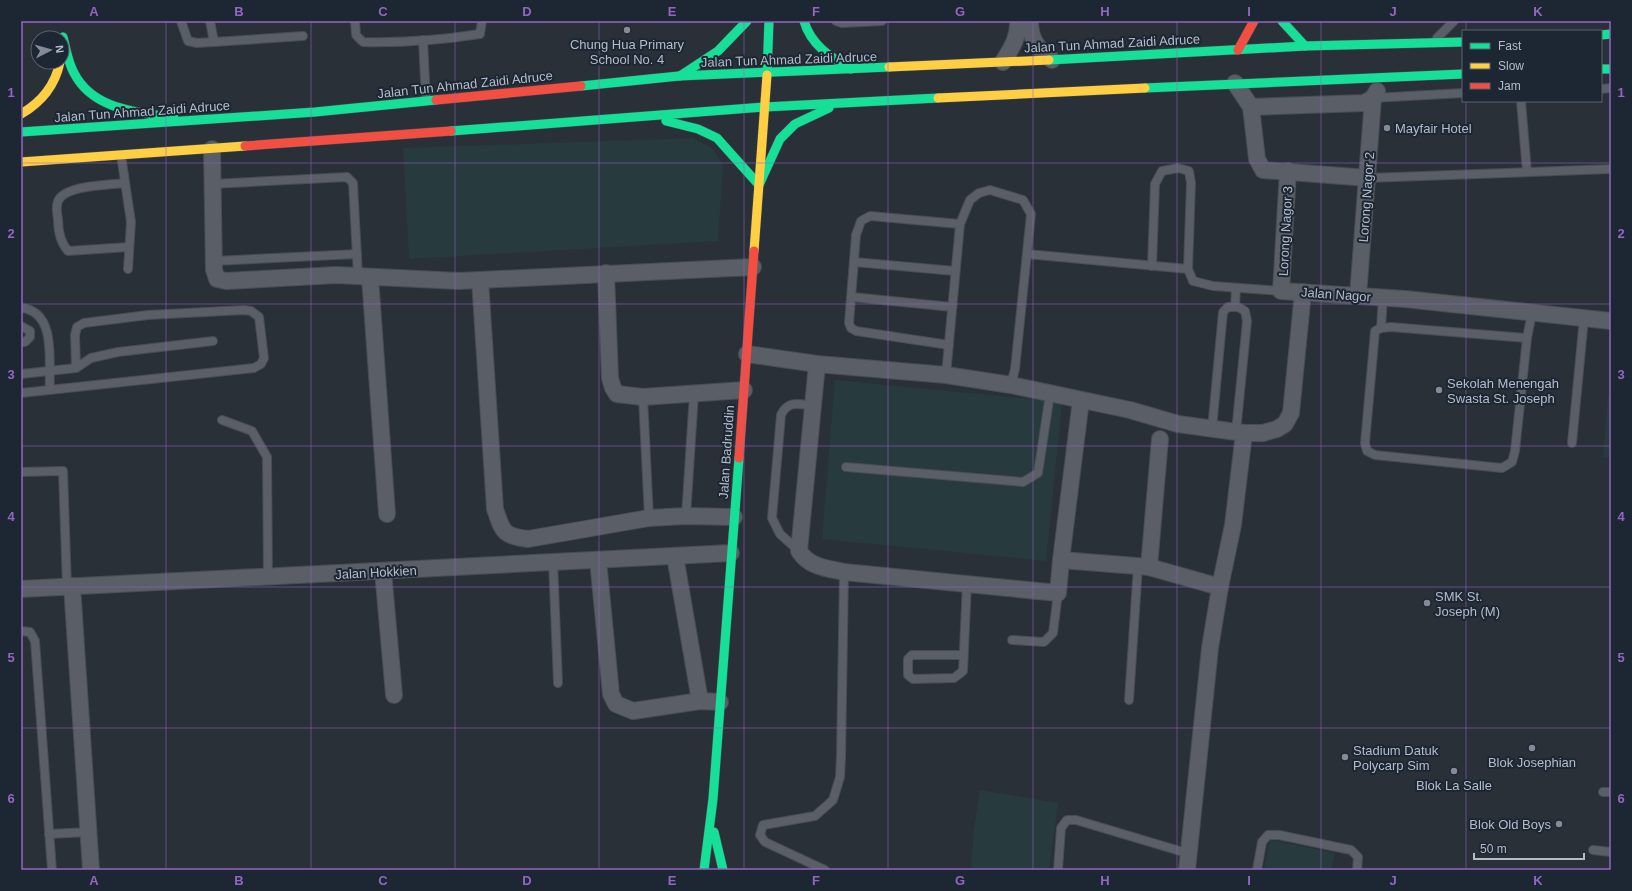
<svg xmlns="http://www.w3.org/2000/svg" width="1632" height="891" font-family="Arial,sans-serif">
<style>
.green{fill:#273a3e}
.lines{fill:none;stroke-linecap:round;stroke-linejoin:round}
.lane-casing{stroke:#484c53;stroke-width:10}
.street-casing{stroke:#484c53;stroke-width:18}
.fast-casing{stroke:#484c53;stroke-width:10}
.slow-casing{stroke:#484c53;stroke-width:10}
.jam-casing{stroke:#484c53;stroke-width:10}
.lane{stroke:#5a5e66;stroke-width:8}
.street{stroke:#5a5e66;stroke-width:16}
.fast{stroke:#16e098;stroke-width:9}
.slow{stroke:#ffcf43;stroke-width:9}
.jam{stroke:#f24e42;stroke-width:9}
.grid{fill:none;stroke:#9266c3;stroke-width:1;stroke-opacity:0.55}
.poi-dot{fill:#848b96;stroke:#1d2633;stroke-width:1.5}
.labels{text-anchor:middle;stroke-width:4;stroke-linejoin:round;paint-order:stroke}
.street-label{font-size:13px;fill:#b4bcc9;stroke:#1d2633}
.poi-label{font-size:13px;fill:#b4bcc9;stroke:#1d2633;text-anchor:start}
.neatline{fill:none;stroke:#9266c3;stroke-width:1.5}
.grid-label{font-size:13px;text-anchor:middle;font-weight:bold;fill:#9266c3}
</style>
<rect width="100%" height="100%" fill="#2a3038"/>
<g class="green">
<path d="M693,138l19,10 11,17 -5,76 -309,18 -6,-111z"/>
<path d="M835,380l227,22 -16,159 -224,-22z"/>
<path d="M1608,395l3,1v62l-8,-1z"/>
<path d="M980,790l78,13 -9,67h-62l-16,-2 3,-39z"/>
<path d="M1270,840l65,13 -4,17h-67z"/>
</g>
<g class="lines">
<g class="lane-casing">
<g id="lane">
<path d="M181,21l7,20 9,2 17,-1"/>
<path d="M210,21l4,21 89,-6"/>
<path d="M355,21l1,14 7,7c39,1 78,-2 117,-8l2,-13"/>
<path d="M836,21l6,2 40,-2"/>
<path d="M1437,38l17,-17"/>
<path d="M423,40l3,61"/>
<path d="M1601,89l10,-1"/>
<path d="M1373,98l90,-5"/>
<path d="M1521,101l6,71"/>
<path d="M121,155l10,67 -3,47"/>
<path d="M1368,178l243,-9"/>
<path d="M125,183c-16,2 -60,2 -67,18 -2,5 -1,13 0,18 0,12 2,23 10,32l61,-4"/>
<path d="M212,184l135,-7 6,6 5,93"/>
<path d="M1027,254l161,15 5,12 20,5 68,5"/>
<path d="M214,261l143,-7"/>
<path d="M854,262l101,9"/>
<path d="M1152,266l3,-82 7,-13 16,-3 11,3 2,12 -3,86"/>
<path d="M852,297l100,10"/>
<path d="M1235,307l1,-19"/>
<path d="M21,308c37,3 27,57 29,82"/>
<path d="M21,326l9,5v6l-5,5h-4"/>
<path d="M1381,328l2,-31"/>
<path d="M1527,338l-136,-11 -10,1 -6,3 -10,112 2,8 8,4 127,13 10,-6 3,-11 12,-113 5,-25"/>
<path d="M949,345l-93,-14 -5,-3 -2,-5 7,-88 5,-14 9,-5 90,8"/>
<path d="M21,374l55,-6 15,-10 27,-6 95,-11"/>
<path d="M946,375l14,-151 10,-24 9,-7 11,-3 33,10 8,14 -16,155 -4,16"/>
<path d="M21,393l233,-25 7,-4 3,-6 -5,-41 -8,-6 -7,-1 -96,5 -64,8 -7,4 -2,8 1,33"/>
<path d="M643,397l6,121"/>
<path d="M222,420l30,11 15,26 1,120"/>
<path d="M1212,429l11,-117 5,-5h10l7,4 2,10 -11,111"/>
<path d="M1572,443l12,-125"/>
<path d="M846,467l177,15 15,-9 12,-79"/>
<path d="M21,472l42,-1 4,116"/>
<path d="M686,516l8,-122"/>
<path d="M799,551l-19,-17 -8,-16 9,-103c7,-15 18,-11 32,-9"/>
<path d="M553,562l5,121"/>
<path d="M21,631l9,1 5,9 17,229"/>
<path d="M1012,640l32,2 9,-9 5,-40"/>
<path d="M963,655h-51l-4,4v16l5,4 41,-1 9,-7 4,-88"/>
<path d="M1129,700l9,-134"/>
<path d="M1603,792h8"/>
<path d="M49,834l40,-2"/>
<path d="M1593,850l18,2"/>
<path d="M825,870l-60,-28 -5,-7 3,-10 52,-9 18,-16 7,-23 1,-20 3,-185"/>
<path d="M1058,870l3,-42 6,-8h9l114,34"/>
<path d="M1257,870l5,-28 6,-7h11l72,15 7,7 -1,13"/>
</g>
</g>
<g class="street-casing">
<g id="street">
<path d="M1030,21c0,19 8,28 22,39"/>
<path d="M1003,62c8,-13 16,-25 15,-41"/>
<path d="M1235,83l16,24 113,-4 9,-5 4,-7"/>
<path d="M1251,107l6,52 6,11 105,8"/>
<path d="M212,149l2,121 3,9 9,2 110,-6 123,6 294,-14"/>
<path d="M1288,171l-7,120 124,8 206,22"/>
<path d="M606,273l4,105 3,10 4,6 26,3 101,-7"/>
<path d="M370,277l17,237"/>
<path d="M480,280l15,229c8,23 8,27 33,30l121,-21 37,-2 48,1"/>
<path d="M1358,296l15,-198"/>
<path d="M747,354l70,10 129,11 65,10 119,25 48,14 66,9h19l14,-4 8,-5 6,-11 12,-121"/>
<path d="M817,364l-18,187c10,16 27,17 45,21l214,21 3,-33 20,-160"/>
<path d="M675,556l25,145"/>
<path d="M598,560l13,134 5,10 17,7 67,-10 20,1"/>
<path d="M1061,560l88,7 71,20"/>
<path d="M1149,567l11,-128"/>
<path d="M383,571l11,124"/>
<path d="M72,586l19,284"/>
<path d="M21,589l710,-36"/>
<path d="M1187,870l23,-222 10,-61 13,-62 11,-92"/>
</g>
</g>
<g class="fast-casing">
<g id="fast">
<path d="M804,21c7,24 26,36 47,48"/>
<path d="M1282,21l23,25"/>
<path d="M1601,35l10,-1"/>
<path d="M63,37c3,12 5,25 11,36 19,37 63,39 100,45"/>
<path d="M1049,60l256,-14 158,-4"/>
<path d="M1601,69h10"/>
<path d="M767,75l2,-54"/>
<path d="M680,76l38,-25 29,-30"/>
<path d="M581,86l98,-10 210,-9"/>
<path d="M1145,88l318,-14"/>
<path d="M666,121l32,8 19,9 42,47 21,-46 15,-15 34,-16"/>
<path d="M451,131l314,-24 173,-9"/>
<path d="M21,132l294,-20 121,-12"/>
<path d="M714,832l9,38"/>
<path d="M704,870l9,-71 26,-341"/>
</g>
</g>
<g class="slow-casing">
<g id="slow">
<path d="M889,67l160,-7"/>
<path d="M938,98l207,-10"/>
<path d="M21,114c21,-12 34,-28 39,-52"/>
<path d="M21,162l224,-16"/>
<path d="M754,251l13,-176"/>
</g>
</g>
<g class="jam-casing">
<g id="jam">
<path d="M1238,50l16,-29"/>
<path d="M436,100l145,-14"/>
<path d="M245,146l206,-15"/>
<path d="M739,458l15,-207"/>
</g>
</g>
<use href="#lane" class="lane"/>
<use href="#street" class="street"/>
<use href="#fast" class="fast"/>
<use href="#slow" class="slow"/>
<use href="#jam" class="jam"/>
</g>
<path class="grid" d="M166,21v849M311,21v849M455,21v849M599,21v849M744,21v849M888,21v849M1033,21v849M1177,21v849M1321,21v849M1466,21v10M1466,101v769M21,163h1590M21,304h1590M21,446h1590M21,587h1590M21,728h1590"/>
<g class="poi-dot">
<circle cx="627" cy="30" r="4"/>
<circle cx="1387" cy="128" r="4"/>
<circle cx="1439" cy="390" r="4"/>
<circle cx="1427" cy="603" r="4"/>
<circle cx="1532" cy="748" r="4"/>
<circle cx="1345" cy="757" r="4"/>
<circle cx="1454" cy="771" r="4"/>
<circle cx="1559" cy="824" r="4"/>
</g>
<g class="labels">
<g class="street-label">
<text transform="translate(1112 43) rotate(-3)" y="5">Jalan Tun Ahmad Zaidi Adruce</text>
<text transform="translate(789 59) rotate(-2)" y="5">Jalan Tun Ahmad Zaidi Adruce</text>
<text transform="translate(465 84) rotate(-6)" y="5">Jalan Tun Ahmad Zaidi Adruce</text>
<text transform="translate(142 111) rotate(-4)" y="5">Jalan Tun Ahmad Zaidi Adruce</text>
<text transform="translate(1366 197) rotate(-86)" y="5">Lorong Nagor 2</text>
<text transform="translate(1285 231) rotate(-87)" y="5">Lorong Nagor 3</text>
<text transform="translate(1336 294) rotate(4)" y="5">Jalan Nagor</text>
<text transform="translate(726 452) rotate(-86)" y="5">Jalan Badruddin</text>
<text transform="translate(376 572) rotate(-3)" y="5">Jalan Hokkien</text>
</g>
<g class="poi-label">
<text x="627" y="49" text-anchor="middle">Chung Hua Primary<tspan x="627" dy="15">School No. 4</tspan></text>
<text x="1395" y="133">Mayfair Hotel</text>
<text x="1447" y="388">Sekolah Menengah<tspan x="1447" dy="15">Swasta St. Joseph</tspan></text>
<text x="1435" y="601">SMK St.<tspan x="1435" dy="15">Joseph (M)</tspan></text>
<text x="1353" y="755">Stadium Datuk<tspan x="1353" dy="15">Polycarp Sim</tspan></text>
<text x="1532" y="767" text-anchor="middle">Blok Josephian</text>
<text x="1454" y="790" text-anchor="middle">Blok La Salle</text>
<text x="1551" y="829" text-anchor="end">Blok Old Boys</text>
</g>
</g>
<rect width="1632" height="891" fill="none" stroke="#1d2633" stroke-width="44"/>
<rect x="1462" y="30" width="140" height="72" fill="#1d2633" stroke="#59626f"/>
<rect x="1470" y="43" width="20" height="6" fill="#16e098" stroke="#59626f"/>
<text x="1498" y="50" font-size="12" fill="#b4bcc9">Fast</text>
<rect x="1470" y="63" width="20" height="6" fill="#ffcf43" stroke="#59626f"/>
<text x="1498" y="70" font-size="12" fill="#b4bcc9">Slow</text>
<rect x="1470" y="83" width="20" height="6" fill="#f24e42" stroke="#59626f"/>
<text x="1498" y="90" font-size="12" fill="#b4bcc9">Jam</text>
<g transform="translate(50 50) rotate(84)"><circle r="19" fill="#1d2633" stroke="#59626f"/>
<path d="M0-3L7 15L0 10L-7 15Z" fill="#848b96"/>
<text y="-6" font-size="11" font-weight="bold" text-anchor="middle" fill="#b4bcc9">N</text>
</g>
<path d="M1474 853v6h110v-6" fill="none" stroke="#b4bcc9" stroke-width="2"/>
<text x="1480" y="853" font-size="12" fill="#b4bcc9" stroke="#1d2633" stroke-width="3" paint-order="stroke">50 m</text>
<rect x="22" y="22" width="1588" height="847" class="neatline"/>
<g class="grid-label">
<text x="94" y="16">A</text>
<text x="239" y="16">B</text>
<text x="383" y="16">C</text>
<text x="527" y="16">D</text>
<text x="672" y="16">E</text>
<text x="816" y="16">F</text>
<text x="960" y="16">G</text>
<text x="1105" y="16">H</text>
<text x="1249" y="16">I</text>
<text x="1393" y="16">J</text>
<text x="1538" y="16">K</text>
<text x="11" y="97">1</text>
<text x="1621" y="97">1</text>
<text x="11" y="238">2</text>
<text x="1621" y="238">2</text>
<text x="11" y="379">3</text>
<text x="1621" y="379">3</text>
<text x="11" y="521">4</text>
<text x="1621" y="521">4</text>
<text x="11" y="662">5</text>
<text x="1621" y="662">5</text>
<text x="11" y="803">6</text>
<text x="1621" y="803">6</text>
<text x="94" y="885">A</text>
<text x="239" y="885">B</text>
<text x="383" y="885">C</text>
<text x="527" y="885">D</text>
<text x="672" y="885">E</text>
<text x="816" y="885">F</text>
<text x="960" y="885">G</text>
<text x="1105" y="885">H</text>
<text x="1249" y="885">I</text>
<text x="1393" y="885">J</text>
<text x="1538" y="885">K</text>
</g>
</svg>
